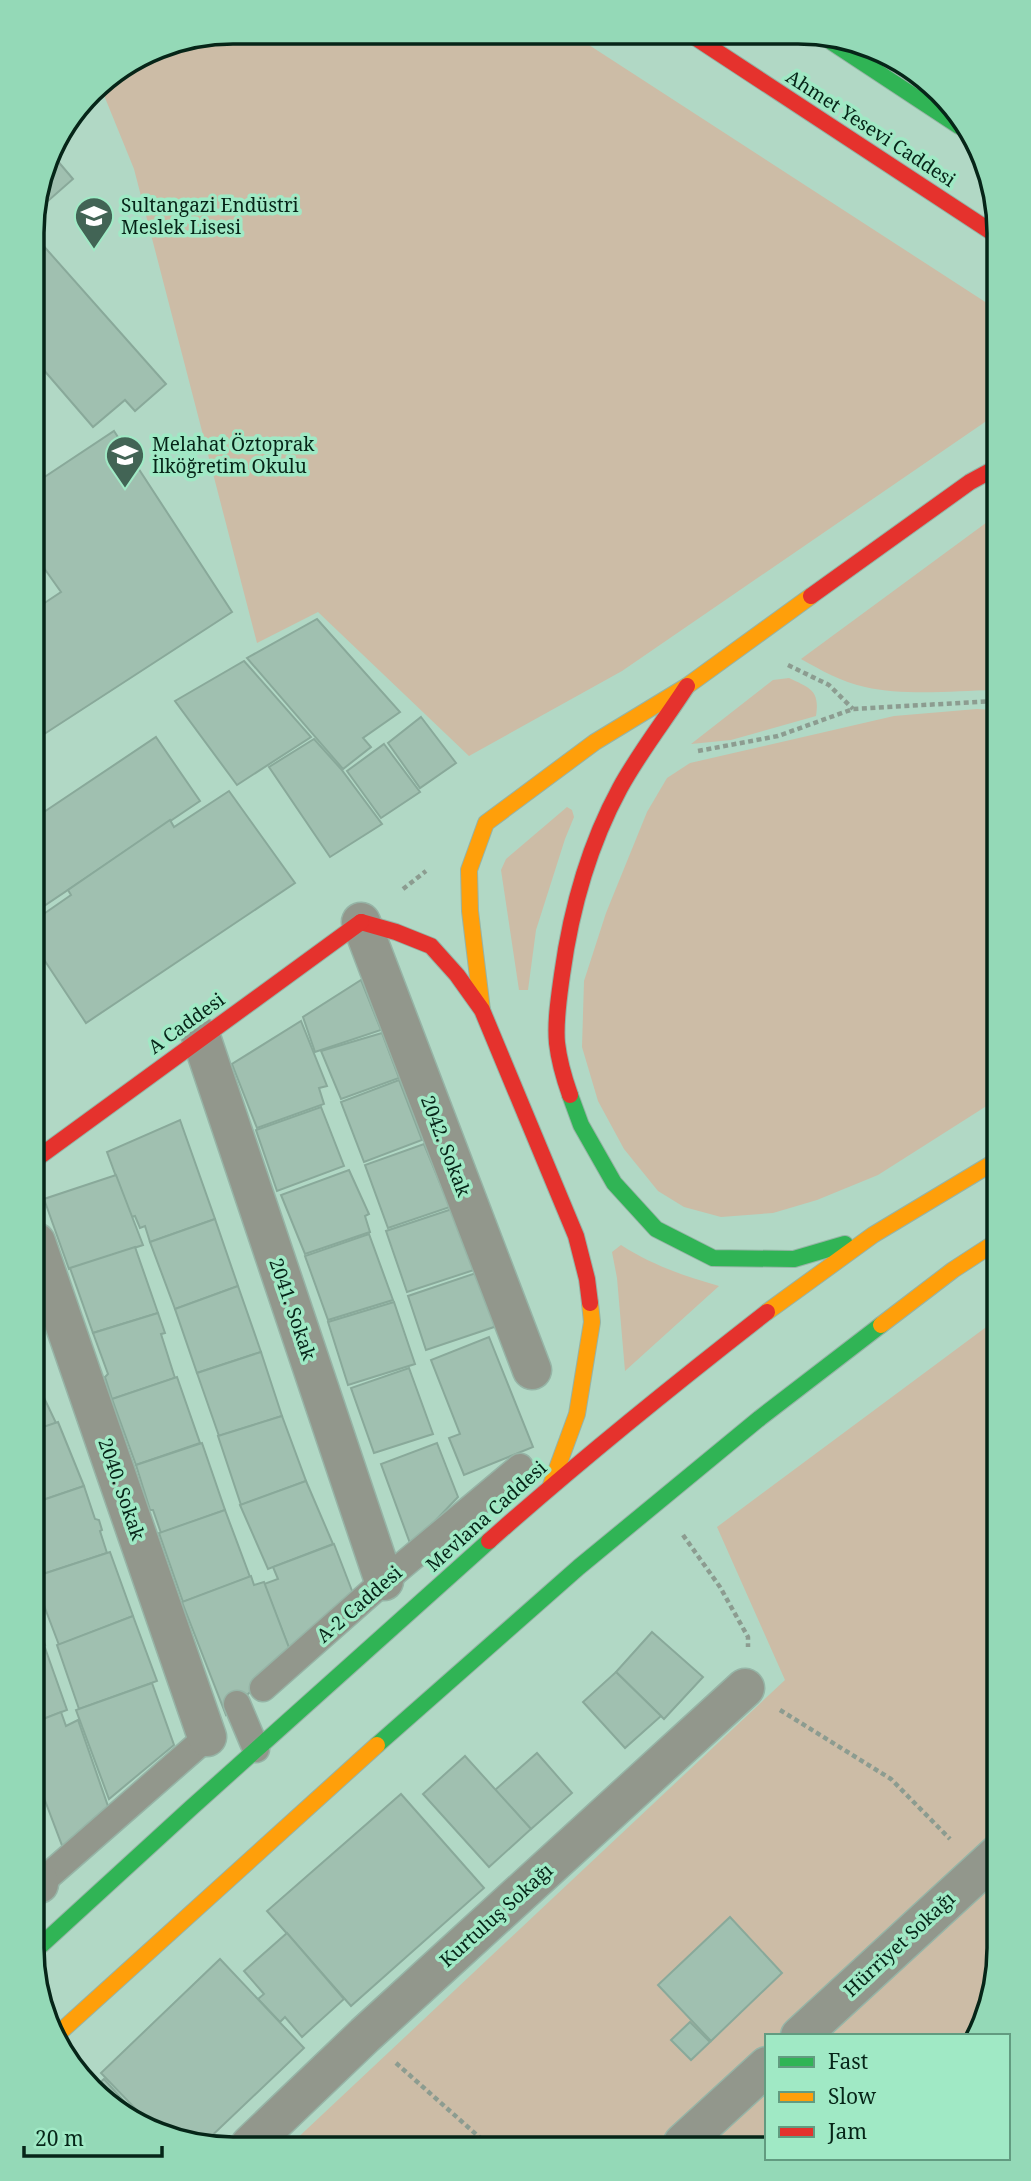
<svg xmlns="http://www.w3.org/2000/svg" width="1031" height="2181" font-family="'Noto Serif',serif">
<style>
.green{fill:#ccbca6}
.building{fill:#a0c0b0;stroke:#89a99a;stroke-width:2}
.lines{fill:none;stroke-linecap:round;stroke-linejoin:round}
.lane-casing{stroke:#96b4a6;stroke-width:29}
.street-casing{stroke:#96b4a6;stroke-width:41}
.fast-casing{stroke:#96b4a6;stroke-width:18}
.slow-casing{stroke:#96b4a6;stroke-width:18}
.jam-casing{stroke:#96b4a6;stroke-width:18}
.path{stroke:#8c9c90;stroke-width:4.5;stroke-dasharray:5 3.5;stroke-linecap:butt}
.lane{stroke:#92978c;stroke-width:26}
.street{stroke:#92978c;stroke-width:38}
.fast{stroke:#30b455;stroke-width:16}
.slow{stroke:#ff9f0a;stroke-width:16}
.jam{stroke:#e5322d;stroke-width:16}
.labels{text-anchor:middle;stroke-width:7;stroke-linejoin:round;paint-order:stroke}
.street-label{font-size:19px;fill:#062518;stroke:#a0e9c5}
.poi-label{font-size:19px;fill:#062518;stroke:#a0e9c5;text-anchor:start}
.rim{fill:none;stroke:#062518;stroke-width:3.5}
</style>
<rect width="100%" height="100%" fill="#b1d8c5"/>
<g class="green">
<path d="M232,32l340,2 421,273v107l-8,8 -363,249 -153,85 -151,-144 -61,31 -123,-474 -35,-86 57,-36z"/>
<path d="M994,517v173c-40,1 -90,6 -129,-3 -24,-5 -44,-17 -64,-28z"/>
<path d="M789,678c21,10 31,12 27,38l-85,24 -40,4 82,-64z"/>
<path d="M977,709l17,1 2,390 -118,75 -61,25 -44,13 -52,4 -37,-10 -26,-16 -34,-42 -26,-48 -16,-54 2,-66 22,-68 41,-101 20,-34 23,-15 204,-47z"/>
<path d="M567,807l5,3 2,7 -9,22 -29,91 -8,60h-9l-18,-120 5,-11z"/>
<path d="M621,1245c31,20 63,31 98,41l-94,85 -8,-93 -5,-26z"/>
<path d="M997,1319l2,643 -28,74h-204v107l-477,2 495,-465 -68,-153z"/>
</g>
<g class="building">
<path d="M50,152l23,27 -40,35v-7z"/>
<path d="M33,234l133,150 -31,27 -10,-11 -32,27 -57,-66 -2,3z"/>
<path d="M114,431l118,181 -197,128 -1,-130 27,-18 -27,-38v-70z"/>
<path d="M317,619l83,93 -37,26 8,9 -28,22 -96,-111z"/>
<path d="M244,661l67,76 -74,48 -62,-84z"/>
<path d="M421,717l35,46 -36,25 -32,-45z"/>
<path d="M156,737l44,64 -165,111v-94z"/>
<path d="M314,739l27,30 41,55 -52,33 -61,-90z"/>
<path d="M384,744l36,48 -39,26 -34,-47z"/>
<path d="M229,791l66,92 -209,140 -51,-77v-26l36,-25 -3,-5 102,-70 4,7z"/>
<path d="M361,980l20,50 -66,22 -12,-35z"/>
<path d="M301,1021l26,65 -8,2 5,16 -67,24 -25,-64z"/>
<path d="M382,1033l17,45 -58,21 -20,-48z"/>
<path d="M399,1080l23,60 -58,22 -23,-60z"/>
<path d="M321,1107l23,59 -67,25 -21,-61z"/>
<path d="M180,1120l35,99 -65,23 -5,-16 -5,2 -5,-12 -4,1 -24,-65z"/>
<path d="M424,1144l26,63 -62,21 -23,-63z"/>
<path d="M349,1170l20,44 -4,2 5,16 -65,22 -24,-59z"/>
<path d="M116,1175l27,70 -74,24 -25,-70z"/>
<path d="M452,1209l25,60 -70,23 -21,-61z"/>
<path d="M215,1219l23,67 -63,23 -25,-67z"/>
<path d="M369,1234l24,66 -65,20 -23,-64z"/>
<path d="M135,1247l23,66 -65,20 -23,-65z"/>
<path d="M479,1272l18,54 -71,24 -18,-54z"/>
<path d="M238,1286l23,66 -64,21 -22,-64z"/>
<path d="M394,1302l21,62 -67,21 -20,-63z"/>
<path d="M158,1313l7,20 -4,1 14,44 -63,21 -7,-22 3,-3 -15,-41z"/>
<path d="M489,1337l44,110 -69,28 -15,-37 11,-4 -29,-74z"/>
<path d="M261,1352l21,64 -63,20 -22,-63z"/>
<path d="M409,1368l24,66 -59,19 -23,-65z"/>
<path d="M177,1377l23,66 -64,22 -24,-66z"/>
<path d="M37,1383l19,40 -19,7z"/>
<path d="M282,1416l24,65 -65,24 -23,-69z"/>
<path d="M58,1422l26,64 -47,16v-73z"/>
<path d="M202,1443l23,67 -64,23 -8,-23h-3l-14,-45z"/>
<path d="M437,1443l21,54 -47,49 -30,-82z"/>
<path d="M306,1481l27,63 -65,25 -28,-64z"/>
<path d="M84,1486l11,33 4,1 3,10 -2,1 7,22 -70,23v-74z"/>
<path d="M225,1510l25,67 -67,25 -24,-69z"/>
<path d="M334,1544l20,52 -63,57 -27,-69 14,-5 -5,-12z"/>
<path d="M110,1552l23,64 -74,29 -22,-58v-11z"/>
<path d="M251,1576l3,9 10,-3 27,71 -65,62 -44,-113z"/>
<path d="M133,1616l24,65 -78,28 -22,-64z"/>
<path d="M37,1624l8,21 -8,3z"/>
<path d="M652,1632l51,45 -39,42 -48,-47z"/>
<path d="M44,1645l23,65 -29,11 -1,-73z"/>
<path d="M616,1672l45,44 -36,32 -42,-46z"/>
<path d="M152,1683l22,62 -65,54 -33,-89z"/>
<path d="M61,1712l5,14 12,-6 31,89 -46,39 -25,-66v-61z"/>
<path d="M537,1753l35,40 -41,36 -36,-39z"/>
<path d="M465,1756l66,73 -42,38 -66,-73z"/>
<path d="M401,1794l83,94 -133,118 -84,-95z"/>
<path d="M730,1917l52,56 -71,68 -53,-56z"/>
<path d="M287,1933l57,66 -42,38 -17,-20 -5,5 -22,-23 6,-5 -20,-23z"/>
<path d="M220,1959l84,89 -103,98h-7l-44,-22 -49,-51z"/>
<path d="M690,2022l20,20 -19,18 -20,-20z"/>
<path d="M104,2079l37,41 -41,-21 -7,-10z"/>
</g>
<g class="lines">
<g class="lane-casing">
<g id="lane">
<path d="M263,1688l121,-107 136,-114"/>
<path d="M237,1704l19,45"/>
<path d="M38,1885l169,-148"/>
</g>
</g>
<g class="street-casing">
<g id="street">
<path d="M361,922l171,448"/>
<path d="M201,1037l183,544"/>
<path d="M36,1242l171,495"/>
<path d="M38,1881l1,3"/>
<path d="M800,2036l199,-183"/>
<path d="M683,2143l84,-77"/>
<path d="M250,2145l115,-110 380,-347"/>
</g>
</g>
<g class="fast-casing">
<g id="fast">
<path d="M821,35l138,91"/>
<path d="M570,1095l11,30 33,58 42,46 57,29 81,1 51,-15"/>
<path d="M377,1745l202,-178 181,-149 121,-93"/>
<path d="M38,1948l153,-140 298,-267"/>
</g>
</g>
<g class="slow-casing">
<g id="slow">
<path d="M482,1010l-12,-99 -1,-41 17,-47 109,-81 92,-56 124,-90"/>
<path d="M767,1312l106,-77 123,-74"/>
<path d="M881,1325l72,-55 43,-28"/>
<path d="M551,1485l26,-71 15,-92 -2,-19"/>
<path d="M59,2033l318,-288"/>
</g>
</g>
<g class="jam-casing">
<g id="jam">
<path d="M690,34l303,199"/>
<path d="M811,596l159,-114 24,-13"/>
<path d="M361,922l35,10 35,14 26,29 25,35 94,226 11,43 3,24"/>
<path d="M570,1095c-6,-17 -11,-34 -13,-52 -2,-22 2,-46 5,-68 9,-66 26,-128 58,-187 19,-35 45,-68 67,-102"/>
<path d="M36,1159l325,-237"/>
<path d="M489,1541c90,-80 183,-155 278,-229"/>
</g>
</g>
<g class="path">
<path d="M788,665l41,20 24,24"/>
<path d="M698,751l80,-15 75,-27 141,-8"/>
<path d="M403,889l23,-18"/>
<path d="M683,1535l37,52 28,50v10"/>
<path d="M780,1710l111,69 59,60"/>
<path d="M396,2063l91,81"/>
</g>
<use href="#lane" class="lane"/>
<use href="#street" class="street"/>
<use href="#fast" class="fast"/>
<use href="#slow" class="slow"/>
<use href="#jam" class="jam"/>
</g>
<defs>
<g id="school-pin" transform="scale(2.0125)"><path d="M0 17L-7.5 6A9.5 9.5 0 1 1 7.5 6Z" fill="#426455" stroke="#a0e9c5"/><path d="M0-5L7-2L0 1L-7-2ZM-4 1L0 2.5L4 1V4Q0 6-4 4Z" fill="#fff"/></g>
</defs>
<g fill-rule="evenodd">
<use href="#school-pin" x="94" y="216"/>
<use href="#school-pin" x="125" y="455"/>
</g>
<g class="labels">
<g class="street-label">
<text transform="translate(871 128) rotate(33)" y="7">Ahmet Yesevi Caddesi</text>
<text transform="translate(186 1023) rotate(-36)" y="7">A Caddesi</text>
<text transform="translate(446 1146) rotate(69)" y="7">2042. Sokak</text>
<text transform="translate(293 1309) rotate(71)" y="7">2041. Sokak</text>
<text transform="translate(122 1489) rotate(71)" y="7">2040. Sokak</text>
<text transform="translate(486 1516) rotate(-42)" y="7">Mevlana Caddesi</text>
<text transform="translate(359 1604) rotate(-41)" y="7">A-2 Caddesi</text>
<text transform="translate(496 1915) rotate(-42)" y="7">Kurtuluş Sokağı</text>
<text transform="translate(899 1944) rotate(-43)" y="7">Hürriyet Sokağı</text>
</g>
<g class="poi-label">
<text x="121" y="212">Sultangazi Endüstri<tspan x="121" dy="22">Meslek Lisesi</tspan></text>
<text x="152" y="451">Melahat Öztoprak<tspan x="152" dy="22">İlköğretim Okulu</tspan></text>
</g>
</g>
<path d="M0 0H1031V2181H0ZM233 44H798A189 189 0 0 1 987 233V1948A189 189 0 0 1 798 2137H233A189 189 0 0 1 44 1948V233A189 189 0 0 1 233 44Z" fill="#94d9b7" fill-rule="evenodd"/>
<path class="rim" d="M233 44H798A189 189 0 0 1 987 233V1948A189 189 0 0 1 798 2137H233A189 189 0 0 1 44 1948V233A189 189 0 0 1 233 44Z"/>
<rect x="765" y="2034" width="245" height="126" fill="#a0e9c5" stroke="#629b80" stroke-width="2"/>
<rect x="779" y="2057" width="35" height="10" fill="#30b455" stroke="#629b80" stroke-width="2"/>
<text x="828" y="2069" font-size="21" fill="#062518">Fast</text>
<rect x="779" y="2092" width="35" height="10" fill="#ff9f0a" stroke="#629b80" stroke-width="2"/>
<text x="828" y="2104" font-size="21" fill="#062518">Slow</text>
<rect x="779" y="2127" width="35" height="10" fill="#e5322d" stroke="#629b80" stroke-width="2"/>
<text x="828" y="2139" font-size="21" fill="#062518">Jam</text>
<path d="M24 2146v10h138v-10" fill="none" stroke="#062518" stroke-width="3.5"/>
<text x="35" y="2146" font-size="21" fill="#062518" stroke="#a0e9c5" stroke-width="5" paint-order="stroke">20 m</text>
</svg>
